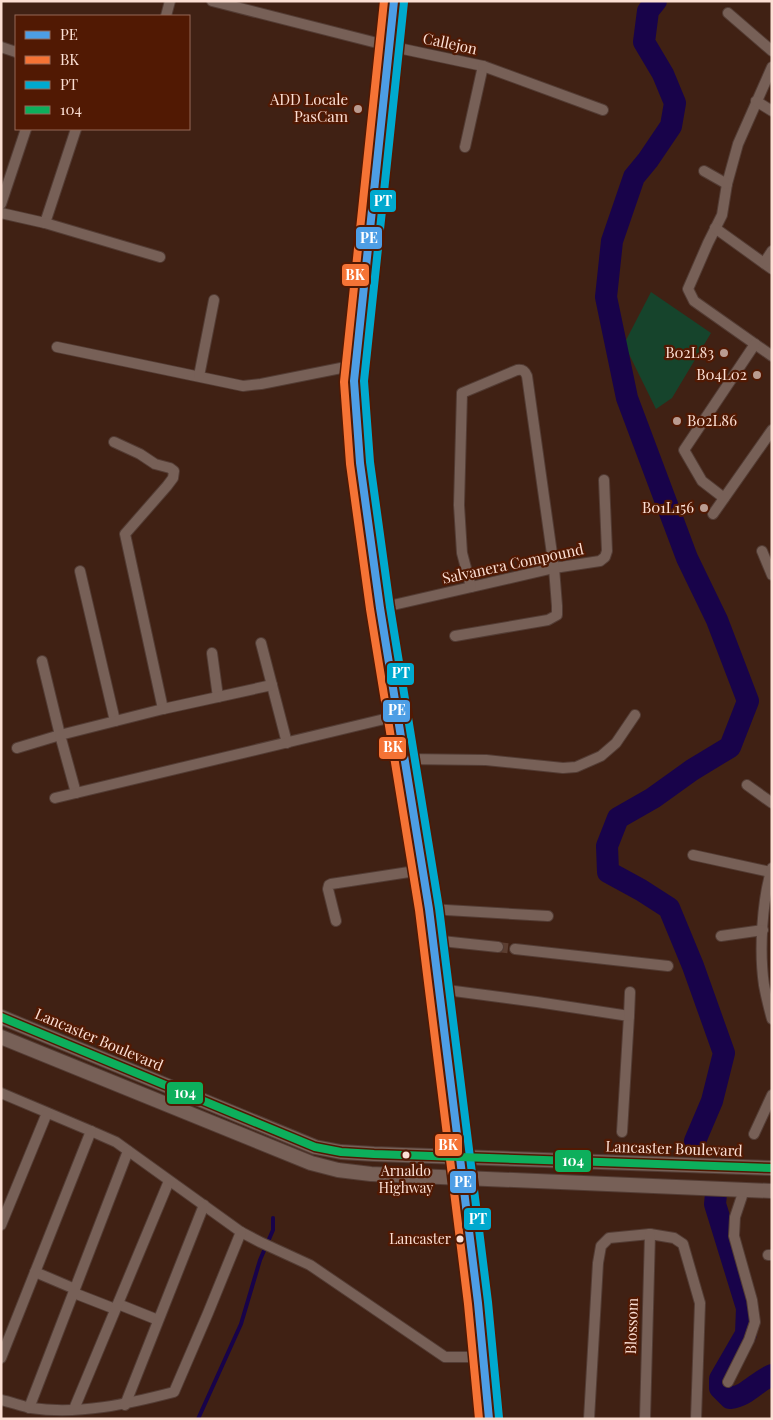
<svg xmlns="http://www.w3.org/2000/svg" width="773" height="1420" font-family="'Playfair Display',serif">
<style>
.green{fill:#16442c}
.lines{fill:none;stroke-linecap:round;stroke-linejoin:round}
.stream{stroke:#18034a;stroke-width:4}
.river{stroke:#18034a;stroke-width:22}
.street-tunnel{stroke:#5c3e31;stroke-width:10;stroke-dasharray:10 5;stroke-linecap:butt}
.street-casing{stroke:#533c34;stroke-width:12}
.secondary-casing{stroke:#533c34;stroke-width:16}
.street{stroke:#776057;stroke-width:10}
.secondary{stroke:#776057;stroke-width:14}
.bus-1-casing{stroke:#511903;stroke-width:11}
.bus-2-casing{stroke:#511903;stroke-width:11}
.bus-3-casing{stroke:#511903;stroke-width:11}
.bus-4-casing{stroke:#511903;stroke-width:11}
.bus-1{stroke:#4d9ee5;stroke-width:8}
.bus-2{stroke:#f57335;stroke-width:8}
.bus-3{stroke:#00a9ce;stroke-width:8}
.bus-4{stroke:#0daf5c;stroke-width:8}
.poi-dot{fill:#ba9c91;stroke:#511903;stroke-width:2}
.bus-dot{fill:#fcdfd4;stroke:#511903;stroke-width:2}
.labels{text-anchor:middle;stroke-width:4.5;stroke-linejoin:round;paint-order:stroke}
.bus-label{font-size:14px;fill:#fcdfd4;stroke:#511903}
.street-label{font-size:15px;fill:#fcdfd4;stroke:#511903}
.poi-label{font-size:15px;fill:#fcdfd4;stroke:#511903;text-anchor:end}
.line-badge{stroke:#511903;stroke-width:2}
.badge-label{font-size:14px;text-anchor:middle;font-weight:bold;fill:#fff}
</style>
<rect width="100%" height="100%" fill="#402114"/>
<path class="green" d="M651,292l60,41 -39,65 -16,11 -32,-65z"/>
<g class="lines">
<path class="stream" d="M198,1419l43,-95 19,-64 13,-30v-12"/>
<g class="river">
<path d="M656,1l-8,10 -4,31 19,32 12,29 -4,23 -23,34 -14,17 -22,64 -6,56 21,101 60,160 30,62 31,81 -18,46 -38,23 -39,28 -35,20 -11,28 1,26 33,18 28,18 24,58 31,87 -12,48 -17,40"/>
<path d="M716,1194l-1,10 32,104 -1,26 -26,45v9l10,10c17,-2 26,-16 42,-23"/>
</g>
<path class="street-tunnel" d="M498,947l17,2"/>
<g class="street-casing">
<g id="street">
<path d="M212,1l177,45 94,20 -18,81"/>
<path d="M728,13l44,38"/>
<path d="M166,16l4,-15"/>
<path d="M1,47l15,5"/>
<path d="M483,66l120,44"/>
<path d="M772,67l-34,77 -11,40 -5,31 -14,28 -20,46 6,12 78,55"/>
<path d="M756,101l16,10"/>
<path d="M704,171l23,13"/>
<path d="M1,204l25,-75"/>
<path d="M1,213l44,10 31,-94"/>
<path d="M45,223l115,34"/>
<path d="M715,228l57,41"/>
<path d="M764,263l8,-12"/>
<path d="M57,347l186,39 18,-2 95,-19"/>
<path d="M199,376l15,-76"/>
<path d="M114,442l26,12 15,10 15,4 4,3 -1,7 -6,8 -42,48 38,175"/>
<path d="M724,498l-22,-17 -18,-31 71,-106"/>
<path d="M713,514l59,-84"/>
<path d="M762,551l10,24"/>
<path d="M80,571l35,150"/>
<path d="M380,608l174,-40 46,-7 5,-4 2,-6 -3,-71"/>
<path d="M455,636l93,-16 9,-5v-9l-3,-38 -27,-192c-2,-5 -4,-7 -10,-6l-55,23 -3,112 3,48 9,34"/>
<path d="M261,643l26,100"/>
<path d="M212,653l6,44"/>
<path d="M17,748l43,-13 -18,-74"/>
<path d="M405,759l81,1 77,8 13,-1 25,-11 15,-13 19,-28"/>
<path d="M747,785l25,18"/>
<path d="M76,793l-16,-58 103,-26 109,-24"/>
<path d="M55,798l342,-82"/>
<path d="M693,855l77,17"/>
<path d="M772,868c-10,32 -13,83 -8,117 2,11 5,23 8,34"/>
<path d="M429,909l119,7"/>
<path d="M336,921l-8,-32 1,-4 2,-1 91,-14"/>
<path d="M721,936l42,-6"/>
<path d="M432,940l66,7"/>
<path d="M515,949l153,17"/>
<path d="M439,989l98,13 92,14 -7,116"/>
<path d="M629,1016l1,-24"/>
<path d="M1,1093l90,38 25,11 125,90 19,10 50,23 135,92h39"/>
<path d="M754,1134l18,-39"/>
<path d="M1,1225l46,-112"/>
<path d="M768,1255h4"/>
<path d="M35,1272l40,17"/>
<path d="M74,1293l41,16"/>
<path d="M118,1304l40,16"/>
<path d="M1,1358l90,-227"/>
<path d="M728,1382l21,-42 6,-18 -3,-22 -18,-64 1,-19 9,-27"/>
<path d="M1,1400c10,2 20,6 30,8 48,7 97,-4 143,-16l34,-79 33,-81"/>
<path d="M125,1405l79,-200"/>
<path d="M29,1408l99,-257"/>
<path d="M74,1409l95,-228"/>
<path d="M589,1419l9,-156 3,-17 8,-8 41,-4 24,4 9,6 17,59 -4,116"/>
<path d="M645,1419l5,-185"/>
</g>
</g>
<g class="secondary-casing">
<g id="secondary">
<path d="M394,1l-40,380 6,82 20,145 49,301 49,394 11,116"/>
<path d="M1,1017l314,130 26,5 33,2 398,14"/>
<path d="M1,1037l310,126 27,7 33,4 401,17"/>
</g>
</g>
<use href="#street" class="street"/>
<use href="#secondary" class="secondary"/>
<g class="bus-1-casing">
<path id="bus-1" d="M394,1l-40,380 6,82 20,145 49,301 49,394 11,116"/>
</g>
<g class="bus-2-casing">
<path id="bus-2" d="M384,1l-40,381 6,82 20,145 49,301 49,394 11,115"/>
</g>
<g class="bus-3-casing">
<path id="bus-3" d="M404,2l-40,379 6,81 20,145 49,301 49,394 11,116"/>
</g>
<g class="bus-4-casing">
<path id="bus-4" d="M1,1017l314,130 26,5 33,2 398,14"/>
</g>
<use href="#bus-1" class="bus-1"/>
<use href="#bus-2" class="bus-2"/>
<use href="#bus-3" class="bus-3"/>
<use href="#bus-4" class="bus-4"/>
</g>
<g class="poi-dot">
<circle cx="358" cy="109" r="5"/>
<circle cx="724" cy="353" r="5"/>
<circle cx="757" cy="375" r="5"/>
<circle cx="677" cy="421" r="5"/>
<circle cx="704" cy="508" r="5"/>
</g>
<g class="bus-dot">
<circle cx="406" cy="1155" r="4.5"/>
<circle cx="460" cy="1239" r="4.5"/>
</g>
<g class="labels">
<g class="bus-label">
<text x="406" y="1176">Arnaldo<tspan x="406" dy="17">Highway</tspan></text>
<text x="451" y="1244" text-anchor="end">Lancaster</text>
</g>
<g class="street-label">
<text transform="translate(450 44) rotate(12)" y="5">Callejon</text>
<text transform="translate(513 564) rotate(-12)" y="5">Salvanera Compound</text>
<text transform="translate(99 1040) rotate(23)" y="5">Lancaster Boulevard</text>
<text transform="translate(674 1149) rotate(2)" y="5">Lancaster Boulevard</text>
<text transform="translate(632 1326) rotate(-88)" y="5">Blossom</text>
</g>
<g class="poi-label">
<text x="348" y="105">ADD Locale<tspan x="348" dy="17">PasCam</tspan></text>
<text x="714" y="358">B02L83</text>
<text x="747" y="380">B04L02</text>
<text x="687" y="426" text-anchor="start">B02L86</text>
<text x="694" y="513">B01L156</text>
</g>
</g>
<g class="line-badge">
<rect x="369" y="189" width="28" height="24" rx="5" fill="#00a9ce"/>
<rect x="355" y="226" width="28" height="24" rx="5" fill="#4d9ee5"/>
<rect x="341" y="263" width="29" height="24" rx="5" fill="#f57335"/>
<rect x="386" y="662" width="29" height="24" rx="5" fill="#00a9ce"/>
<rect x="382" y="699" width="29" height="24" rx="5" fill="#4d9ee5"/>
<rect x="378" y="736" width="29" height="24" rx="5" fill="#f57335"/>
<rect x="166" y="1081" width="38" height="24" rx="5" fill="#0daf5c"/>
<rect x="434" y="1133" width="29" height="24" rx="5" fill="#f57335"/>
<rect x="554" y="1149" width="38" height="24" rx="5" fill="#0daf5c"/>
<rect x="449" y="1170" width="28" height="24" rx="5" fill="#4d9ee5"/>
<rect x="463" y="1207" width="29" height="24" rx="5" fill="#00a9ce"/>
</g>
<g class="badge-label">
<text x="383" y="206">PT</text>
<text x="369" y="243">PE</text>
<text x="355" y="280">BK</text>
<text x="401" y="678">PT</text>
<text x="397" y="715">PE</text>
<text x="393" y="752">BK</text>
<text x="185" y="1098">104</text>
<text x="448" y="1150">BK</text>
<text x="573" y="1166">104</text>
<text x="463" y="1187">PE</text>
<text x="478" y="1224">PT</text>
</g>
<rect width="773" height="1420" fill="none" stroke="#fcdfd4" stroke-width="5"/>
<rect x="15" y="15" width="175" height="115" fill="#511903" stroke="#956857"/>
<rect x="25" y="31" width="25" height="8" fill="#4d9ee5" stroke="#956857"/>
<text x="60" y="40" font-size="15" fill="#fcdfd4">PE</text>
<rect x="25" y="56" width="25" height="8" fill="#f57335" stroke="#956857"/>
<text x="60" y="65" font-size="15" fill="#fcdfd4">BK</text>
<rect x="25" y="81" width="25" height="8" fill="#00a9ce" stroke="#956857"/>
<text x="60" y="90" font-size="15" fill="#fcdfd4">PT</text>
<rect x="25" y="106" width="25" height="8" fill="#0daf5c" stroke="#956857"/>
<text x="60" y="115" font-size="15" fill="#fcdfd4">104</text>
</svg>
